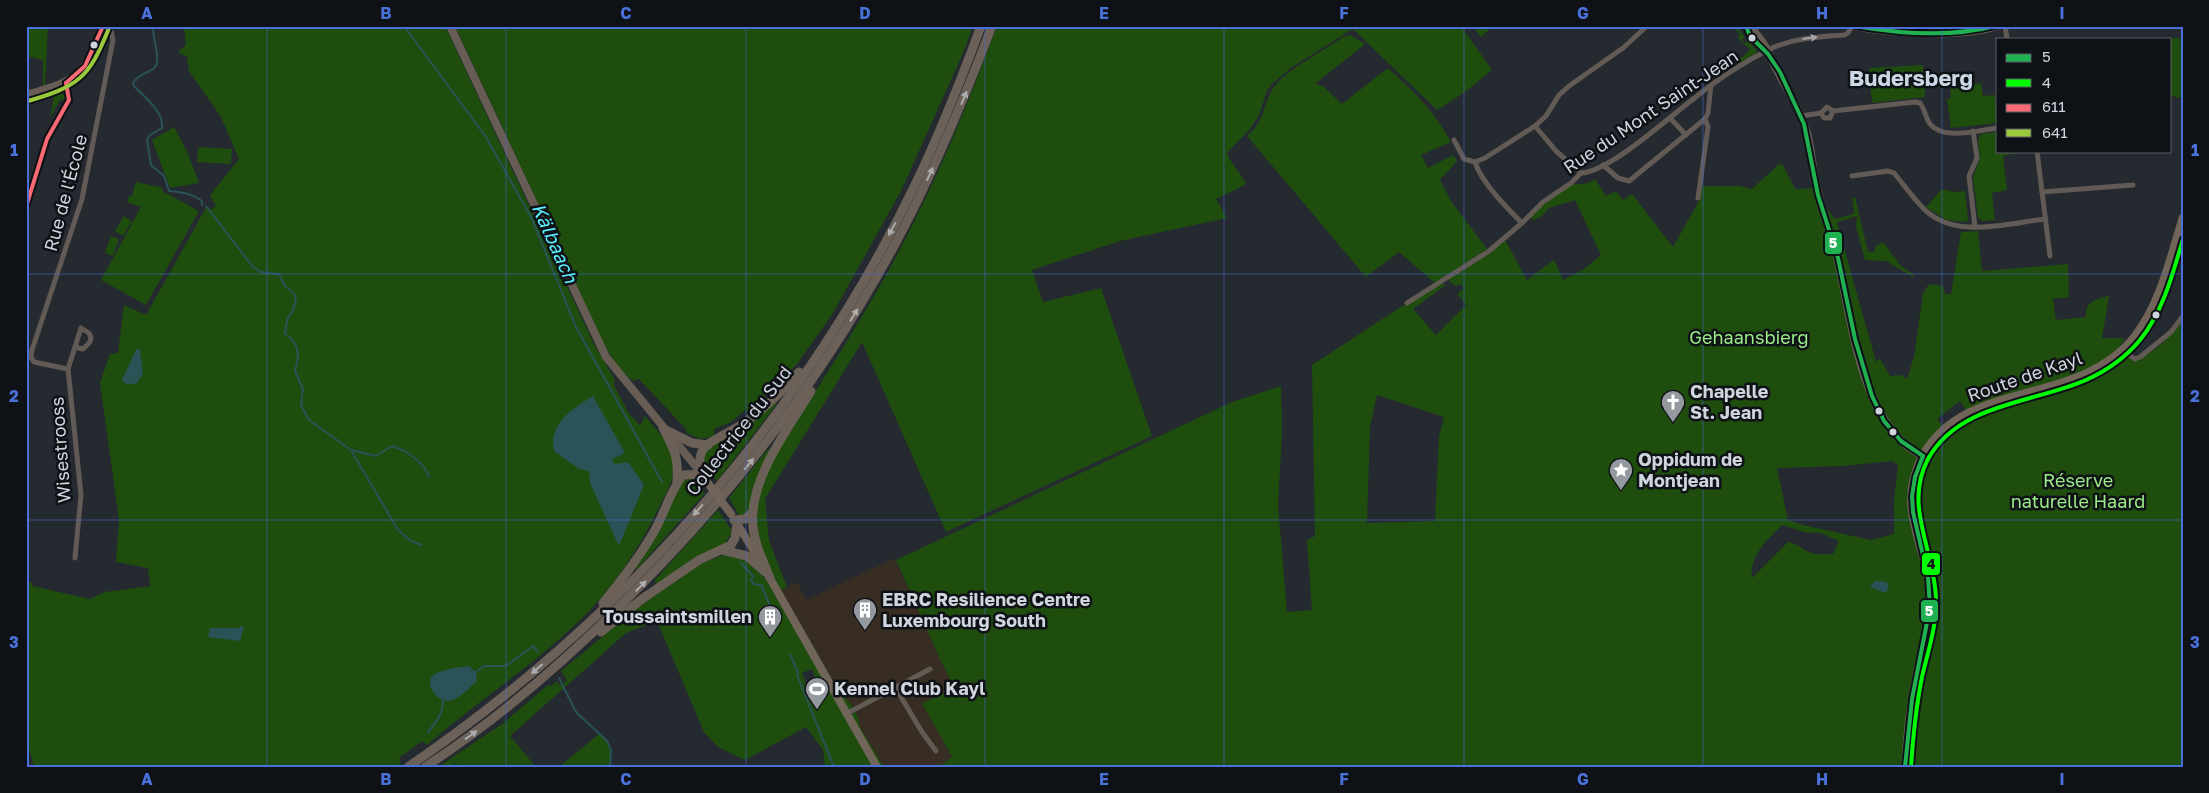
<svg xmlns="http://www.w3.org/2000/svg" width="2209" height="793" font-family="'Golos Text',sans-serif">
<style>
.commercial{fill:#382d22}
.green{fill:#1e4d0e;fill-rule:evenodd}
.water{fill:#295357}
.lines{fill:none;stroke-linecap:round;stroke-linejoin:round}
.stream{stroke:#295357;stroke-width:2}
.minor{stroke:#625a54;stroke-width:5}
.secondary{stroke:#685d54;stroke-width:8}
.primary{stroke:#716459;stroke-width:8}
.motorway{stroke:#6c6158;stroke-width:9}
.primary-bridge{stroke:#716459;stroke-width:8}
.bus-1-casing{stroke:#0e1116;stroke-width:8}
.bus-2-casing{stroke:#0e1116;stroke-width:8}
.bus-3-casing{stroke:#0e1116;stroke-width:8}
.bus-4-casing{stroke:#0e1116;stroke-width:8}
.bus-1{stroke:#20b251;stroke-width:4}
.bus-2{stroke:#0f0;stroke-width:4}
.bus-3{stroke:#fa6a74;stroke-width:4}
.bus-4{stroke:#9aca3c;stroke-width:4}
.oneway{fill:#a3a4a6}
.oneway2{fill:#acacae}
.grid{fill:none;stroke:#4a70d9;stroke-width:1;stroke-opacity:0.55}
.bus-dot{fill:#cfd5dc;stroke:#0e1116;stroke-width:2}
.labels{text-anchor:middle;stroke-width:5;stroke-linejoin:round;paint-order:stroke}
.street-label{font-size:18px;fill:#cfd5dc;stroke:#0e1116}
.park-label{font-size:18px;fill:#9bec86;stroke:#0e1116}
.poi-label{font-size:18px;font-weight:bold;fill:#cfd5dc;stroke:#0e1116;text-anchor:start}
.water-label{font-size:19px;font-style:italic;fill:#5aeffd;stroke:#0e1116}
.district-label{font-size:22px;font-weight:bold;fill:#ccd7e5;stroke:#0e1116}
.line-badge{stroke:#0e1116;stroke-width:2}
.badge-label{font-size:14px;text-anchor:middle;font-weight:bold;fill:#fff}
.pale-badge-label{font-size:14px;text-anchor:middle;font-weight:bold;fill:#111}
.neatline{fill:none;stroke:#4a70d9;stroke-width:2}
.grid-label{font-size:16px;text-anchor:middle;font-weight:bold;fill:#4a70d9}
</style>
<rect width="100%" height="100%" fill="#252a30"/>
<path class="commercial" d="M894,558l61,131 -33,14 30,54 -13,10h-55l-25,-40 -1,-10 -8,-14 -10,-10 -59,-103 16,-8 9,18z"/>
<g class="green">
<path d="M26,26h22l-3,59h-2v-25l-17,-4z"/>
<path d="M184,26h261l149,318 21,36 -1,5 14,27 12,14 5,-10c7,9 23,25 27,36 7,21 -5,40 -14,57 -20,42 -47,82 -81,114 -47,45 -102,80 -150,122l-5,-4 -23,17 2,7 -3,2h-364l-8,-30v-155l6,1v3l58,13 15,-7 45,-6 -2,-18 -32,-6 3,-42 -19,-137 10,-29 8,-1 6,-48 22,10 61,-109 3,4 6,-4 -6,-11 29,-36 -18,-42 -32,-46 -2,-15 -7,-2 -1,-3 7,-6z"/>
<path d="M455,26h518l-9,25 -63,140 -68,122 -36,51 -49,49 -3,-3 -14,12 -17,7 1,7 -15,3 -13,-6 -1,-4 -47,-50 -6,2c-15,-11 -23,-26 -32,-43z"/>
<path d="M997,26h464l31,44 -27,22 -28,18 -84,-81 -61,38 -21,18 -4,6 -8,24 -9,14 -23,24 2,5 17,25 -1,2 -29,14 11,19 -107,23 -88,29 11,32 58,-14 51,148 -206,96 -84,-190 -97,157 4,42 18,46 -6,3c-14,-26 -30,-55 -24,-86 6,-33 27,-63 45,-91 23,-37 47,-74 69,-112 52,-87 91,-181 126,-275z"/>
<path d="M1473,26h20l-12,11z"/>
<path d="M1733,26h3l9,11 -3,3 3,3 3,-2 10,11 -20,12 -2,-6 7,-1 7,-8 -12,-11 2,-3z"/>
<path d="M1351,35l14,9 -50,40 8,2 19,18 46,-36c27,25 45,41 63,74l-30,13 7,13 25,-13 4,6 -17,19 11,21 36,48 -52,34 -36,-31 -33,25 -119,-141c19,-16 15,-31 27,-49 12,-17 51,-37 69,-50z"/>
<path d="M2180,38l3,30v30l-13,-2v-57h-3z"/>
<path d="M1923,65l2,32 -53,6 -3,-35z"/>
<path d="M1981,83l2,13 12,-1 3,28 -47,5 -4,-29h3l1,-12z"/>
<path d="M58,90l7,6 1,4h-6l-10,18 5,-27z"/>
<path d="M174,127l13,24 12,32 -29,5 -18,-48z"/>
<path d="M1998,132v19h16l1,2 -12,3 4,34 -15,3 3,27 -12,1 -5,-3 -5,-41 7,-19 -2,-19 3,-5z"/>
<path d="M198,147l34,2 -1,15 -34,-2z"/>
<path d="M1779,164l4,1 12,24 21,-1 3,11 16,20 18,-5 1,-4 -2,-12 3,-1 13,55h6l2,-6 7,-4 17,23 14,10 -1,2 -27,-16 -21,-1 -9,-34 1,-10 -20,6 39,140 4,-3 10,17 11,-1 6,4 7,-22 9,-64 6,-9 14,2 2,8h6l10,-62 17,-1 4,40 86,-7 1,33 -16,2 3,21 30,-3c-1,-15 9,-18 23,-21l-7,42h20l3,2 -7,8 20,13 24,-17 21,-23v446h-1244l13,-10 -30,-54 33,-14 -16,-32 -43,-97 336,-158 49,-16 1,46 -4,73 9,107 25,-2 -5,-70 8,-4 -3,-171 95,-62 35,-20 4,2 -33,24 23,26 30,-30 -9,-11 7,-6 -4,-4 -4,2 -9,-7 57,-41 23,42 27,-20 9,20 21,-11 17,-14 -26,-55 -26,8 -8,9 -7,3 -6,-3 43,-34c8,3 17,1 24,-4l11,17 10,-5 7,9 9,-6 41,53 26,-46 3,-15h37l13,3zM1377,395l67,22 -5,19 -4,85 -68,2 3,-96zM1960,401l7,11 -22,16 -8,-9zM1892,461l6,4 -4,36v33l-23,6 -68,-15 -15,-5 -11,-52 67,-2zM1782,525l22,7 17,1 18,8 -6,13c-7,0 -15,1 -22,-1 -8,-3 -12,-9 -23,-11l-36,36c-3,-22 16,-39 30,-53z"/>
<path d="M136,182l27,6 -1,3 37,20 -53,94 -45,-25 40,-73 -14,-5 2,-6h3z"/>
<path d="M1942,189l12,3 11,-1 3,28 -1,3 -21,-2 -20,-13z"/>
<path d="M124,216l8,5 -9,15 -8,-5z"/>
<path d="M111,236l8,3 -6,17 -8,-3z"/>
<path d="M774,402l3,2 -60,77 -14,-16 1,-11 2,-4z"/>
<path d="M768,449l3,3 -23,60 -4,4 -5,-1 -10,-17z"/>
<path d="M688,477l9,4 8,12 -68,76 -3,-2 46,-84z"/>
<path d="M718,510l14,21 -7,13 -67,41 -4,-4z"/>
<path d="M724,555l22,5 9,6 33,43 3,-2 49,86 10,10 8,14 2,10 24,40h-59l-2,-17 -17,-23 -61,33 -27,-13 -14,-15 -47,-111 -31,12 -116,103 26,31h-85l11,-9 -13,9h-11l64,-43 46,-39 4,1 4,-5 5,5 6,-6 -6,-9 76,-63 68,-47zM812,669l9,25 -10,5 -9,-26z"/>
<path d="M599,734c13,12 12,16 11,33h-51z"/>
</g>
<g class="water">
<path d="M137,348l3,2 3,23 -6,10 -10,2 -5,-5z"/>
<path d="M593,396l32,57 -13,6 3,5 13,-2 16,23 -25,61 -29,-63 -1,-12 -10,-2 -25,-18c-6,-27 19,-43 39,-55z"/>
<path d="M1875,581l12,1 2,6 -3,4h-4l-12,-5z"/>
<path d="M241,626l3,1 -4,14 -32,-4 2,-9h29z"/>
<path d="M469,666l7,6 1,9c-8,7 -18,19 -29,20 -12,1 -26,-20 -13,-27 10,-5 24,-7 34,-8z"/>
</g>
<g class="lines">
<g class="stream">
<path d="M153,26c-1,12 10,37 0,43 -7,5 -15,5 -20,14l1,3c10,11 30,25 28,42l-12,7 -3,4 4,26 13,11 5,15c12,1 22,2 33,10v4"/>
<path d="M404,26l82,111 46,82 44,108 86,155"/>
<path d="M206,206l47,61 8,5 18,2 6,12 9,7 2,6 -3,12 -6,9 -2,14 7,5 5,9 1,11 -3,12 8,18 -2,16 8,15 42,30 47,80 13,11 11,4"/>
<path d="M351,450l25,6 16,-10c14,4 33,17 37,31"/>
<path d="M741,563l12,13 -2,5 3,3 7,1 13,30"/>
<path d="M790,654l8,18 -1,3 37,92"/>
<path d="M476,672l8,-6h22l27,-20 5,6"/>
<path d="M559,678l17,34 31,29 4,9 -1,17"/>
<path d="M428,732c9,-11 15,-18 15,-32"/>
</g>
<g class="minor">
<path d="M2005,26l2,13"/>
<path d="M1833,111l-3,7h-6l-3,-5 6,-6 6,4 82,-9 5,1c5,6 5,14 10,21 14,17 48,6 68,4"/>
<path d="M1801,116l20,-3"/>
<path d="M1670,118l16,17"/>
<path d="M1535,126l21,25 25,22"/>
<path d="M1973,131l4,27 -8,18 6,51"/>
<path d="M1454,140l10,19 11,3 10,-4 50,-32 11,-10 13,-21 10,-9 54,-38 24,-22"/>
<path d="M2037,151l13,105"/>
<path d="M1475,162c6,20 32,46 47,61"/>
<path d="M1603,165l15,13 11,3 76,-62"/>
<path d="M1581,173c28,-1 87,-55 111,-73 24,-20 52,-38 80,-52 23,-10 48,-11 72,-13l4,-2 4,-7"/>
<path d="M1852,176l36,-5 6,2c10,12 19,25 30,36 31,31 83,14 122,10"/>
<path d="M2042,192l91,-7"/>
<path d="M1698,198l10,-71 -3,-8 3,-6 3,-28"/>
<path d="M26,208l21,-69 22,-39v-8l-3,-9"/>
<path d="M1407,303l82,-52 33,-28 21,-21 28,-19 10,-10"/>
<path d="M75,347l8,2 7,-7 1,-4 -2,-5 -8,-5 -13,41 13,126 -6,63"/>
<path d="M2121,350l14,9 5,-2 31,-25 12,-16"/>
<path d="M68,369l-34,-7 -3,-5 1,-7 50,-151 31,-159 -3,-14"/>
<path d="M895,687l27,45 14,19"/>
<path d="M846,714l84,-45"/>
</g>
<g class="secondary">
<path d="M450,26l156,331 96,117"/>
<path d="M1751,26c4,8 11,14 15,22 12,28 32,55 41,85 5,18 5,37 10,56 5,24 16,48 21,72 14,60 23,166 85,195"/>
<path d="M1854,26c34,7 110,12 142,0"/>
<path d="M26,95c52,-15 57,-17 77,-69"/>
</g>
<g class="primary">
<path d="M736,522l24,39"/>
<path d="M767,573l110,194"/>
<path d="M1905,767c2,-30 5,-61 11,-90 5,-26 14,-52 14,-78 -1,-52 -37,-90 -7,-144 44,-78 156,-47 212,-119 26,-34 35,-78 48,-119"/>
</g>
<g class="motorway">
<path d="M663,428c11,21 16,30 14,54"/>
<path d="M664,429l28,14 16,2"/>
<path d="M734,520l11,-1 7,-6"/>
<path d="M722,550l25,6 18,16"/>
<path d="M770,578c-7,-17 -15,-33 -17,-51 -5,-47 35,-98 58,-136"/>
<path d="M603,603c19,-23 37,-47 52,-73 10,-18 15,-39 28,-55l19,-1c-3,-11 -4,-21 5,-29 6,-5 26,-15 34,-20 22,-15 41,-33 58,-53"/>
<path d="M601,632l41,-33 57,-39 32,-15 4,-7 2,-14"/>
<path d="M408,767c214,-146 394,-348 507,-582 25,-52 46,-105 66,-159"/>
<path d="M425,767c72,-47 137,-103 198,-164 107,-105 198,-223 270,-355 39,-71 70,-146 99,-222"/>
</g>
<path class="primary-bridge" d="M704,478l27,36"/>
<g class="bus-1-casing">
<g id="bus-1">
<path d="M1746,26l4,10 18,18 12,18 24,52 14,71 20,63 17,81 17,57 12,25 17,20 22,15"/>
<path d="M1855,26c46,8 95,12 140,0"/>
<path d="M1905,767l7,-68 18,-92 -2,-30 -15,-65 -1,-16 3,-19 8,-21"/>
</g>
</g>
<g class="bus-2-casing">
<path id="bus-2" d="M1911,767c2,-30 5,-60 11,-90 6,-26 15,-52 14,-78 -1,-48 -33,-93 -8,-140 31,-56 106,-56 158,-79 20,-9 40,-23 54,-40 23,-28 33,-67 43,-101"/>
</g>
<g class="bus-3-casing">
<g id="bus-3">
<path d="M66,83l19,-17 18,-40"/>
<path d="M26,207l21,-68 22,-39 -3,-17"/>
</g>
</g>
<g class="bus-4-casing">
<path id="bus-4" d="M28,101c51,-15 61,-23 81,-73"/>
</g>
<use href="#bus-1" class="bus-1"/>
<use href="#bus-2" class="bus-2"/>
<use href="#bus-3" class="bus-3"/>
<use href="#bus-4" class="bus-4"/>
</g>
<defs><path id="oneway-solid" d="M-6-.8H1V-3.2L6.5 0L1 3.2V.8H-6Z" transform="scale(1.25)"/></defs>
<use class="oneway" href="#oneway-solid" transform="translate(1810 38) rotate(-7)"/>
<g class="oneway2">
<use href="#oneway-solid" transform="translate(964 98) rotate(-67)"/>
<use href="#oneway-solid" transform="translate(930 174) rotate(-65)"/>
<use href="#oneway-solid" transform="translate(892 229) rotate(118)"/>
<use href="#oneway-solid" transform="translate(854 315) rotate(-58)"/>
<use href="#oneway-solid" transform="translate(749 464) rotate(-51)"/>
<use href="#oneway-solid" transform="translate(698 510) rotate(131)"/>
<use href="#oneway-solid" transform="translate(641 586) rotate(-45)"/>
<use href="#oneway-solid" transform="translate(537 669) rotate(139)"/>
<use href="#oneway-solid" transform="translate(471 735) rotate(-36)"/>
</g>
<path class="grid" d="M267,26v741M506,26v741M746,26v741M985,26v741M1224,26v741M1464,26v741M1703,26v741M1942,26v741M26,274h2157M26,520h2157"/>
<defs>
<g id="church-pin" transform="scale(1.25)"><path d="M0 17L-7.5 6A9.5 9.5 0 1 1 7.5 6Z" fill="#9499a0" stroke="#0e1116"/><path d="M-1.2-6h2.4v3.5h3.3v2.4h-3.3V6h-2.4V-.1h-3.3v-2.4h3.3Z" fill="#fff"/></g>
<g id="sight-pin" transform="scale(1.25)"><path d="M0 17L-7.5 6A9.5 9.5 0 1 1 7.5 6Z" fill="#9499a0" stroke="#0e1116"/><path d="M0-6L1.8-2.2L6-1.7L2.9 1.2L3.7 5.4L0 3.3L-3.7 5.4L-2.9 1.2L-6-1.7L-1.8-2.2Z" fill="#fff"/></g>
<g id="building-pin" transform="scale(1.25)"><path d="M0 17L-7.5 6A9.5 9.5 0 1 1 7.5 6Z" fill="#9499a0" stroke="#0e1116"/><path d="M-4-6H4V6H1V3H-1V6H-4ZM-2.5-4.3h1.7v1.8h-1.7ZM.8-4.3h1.7v1.8H.8ZM-2.5-1h1.7V.8h-1.7ZM.8-1h1.7V.8H.8Z" fill="#fff"/></g>
<g id="stadium-pin" transform="scale(1.25)"><path d="M0 17L-7.5 6A9.5 9.5 0 1 1 7.5 6Z" fill="#9499a0" stroke="#0e1116"/><path d="M0-5a6.5 5 0 1 0 0 10a6.5 5 0 1 0 0-10ZM-3.5-1.8h7v3.6h-7Z" fill="#fff"/></g>
</defs>
<g fill-rule="evenodd">
<use href="#church-pin" x="1673" y="402"/>
<use href="#sight-pin" x="1621" y="470"/>
<use href="#building-pin" x="865" y="610"/>
<use href="#building-pin" x="770" y="617"/>
<use href="#stadium-pin" x="817" y="689"/>
</g>
<g class="bus-dot">
<circle cx="1752" cy="38" r="4.5"/>
<circle cx="94" cy="45" r="4.5"/>
<circle cx="2156" cy="315" r="4.5"/>
<circle cx="1879" cy="411" r="4.5"/>
<circle cx="1893" cy="432" r="4.5"/>
</g>
<g class="labels">
<g class="street-label">
<text transform="translate(1651 112) rotate(-34)" y="6">Rue du Mont Saint-Jean</text>
<text transform="translate(66 193) rotate(-75)" y="6">Rue de l'École</text>
<text transform="translate(2025 377) rotate(-19)" y="6">Route de Kayl</text>
<text transform="translate(739 431) rotate(-52)" y="6">Collectrice du Sud</text>
<text transform="translate(61 450) rotate(-94)" y="6">Wisestrooss</text>
</g>
<g class="park-label">
<text x="1749" y="344">Gehaansbierg</text>
<text x="2078" y="487">Réserve<tspan x="2078" dy="21">naturelle Haard</tspan></text>
</g>
<g class="poi-label">
<text x="1690" y="398">Chapelle<tspan x="1690" dy="21">St. Jean</tspan></text>
<text x="1638" y="466">Oppidum de<tspan x="1638" dy="21">Montjean</tspan></text>
<text x="882" y="606">EBRC Resilience Centre<tspan x="882" dy="21">Luxembourg South</tspan></text>
<text x="752" y="623" text-anchor="end">Toussaintsmillen</text>
<text x="834" y="695">Kennel Club Kayl</text>
</g>
<g class="water-label">
<text transform="translate(555 243) rotate(66)" y="7">Kälbaach</text>
</g>
<g class="district-label">
<text x="1911" y="86">Budersberg</text>
</g>
</g>
<g class="line-badge">
<rect x="1824" y="231" width="19" height="24" rx="5" fill="#20b251"/>
<rect x="1921" y="552" width="20" height="24" rx="5" fill="#0f0"/>
<rect x="1920" y="599" width="19" height="24" rx="5" fill="#20b251"/>
</g>
<g class="badge-label">
<text x="1833" y="248">5</text>
<text x="1929" y="616">5</text>
</g>
<g class="pale-badge-label">
<text x="1931" y="569">4</text>
</g>
<rect width="2209" height="793" fill="none" stroke="#0e1116" stroke-width="55"/>
<rect x="1996" y="38" width="175" height="115" fill="#0e1116" stroke="#5b5f65"/>
<rect x="2006" y="54" width="25" height="8" fill="#20b251" stroke="#5b5f65"/>
<text x="2042" y="62" font-size="15" fill="#cfd5dc">5</text>
<rect x="2006" y="79" width="25" height="8" fill="#00ff00" stroke="#5b5f65"/>
<text x="2042" y="88" font-size="15" fill="#cfd5dc">4</text>
<rect x="2006" y="104" width="25" height="8" fill="#fa6a74" stroke="#5b5f65"/>
<text x="2042" y="112" font-size="15" fill="#cfd5dc">611</text>
<rect x="2006" y="129" width="25" height="8" fill="#9aca3c" stroke="#5b5f65"/>
<text x="2042" y="138" font-size="15" fill="#cfd5dc">641</text>
<rect x="28" y="28" width="2154" height="738" class="neatline"/>
<g class="grid-label">
<text x="147" y="19">A</text>
<text x="386" y="19">B</text>
<text x="626" y="19">C</text>
<text x="865" y="19">D</text>
<text x="1104" y="19">E</text>
<text x="1344" y="19">F</text>
<text x="1583" y="19">G</text>
<text x="1822" y="19">H</text>
<text x="2062" y="19">I</text>
<text x="14" y="156">1</text>
<text x="2195" y="156">1</text>
<text x="14" y="402">2</text>
<text x="2195" y="402">2</text>
<text x="14" y="648">3</text>
<text x="2195" y="648">3</text>
<text x="147" y="785">A</text>
<text x="386" y="785">B</text>
<text x="626" y="785">C</text>
<text x="865" y="785">D</text>
<text x="1104" y="785">E</text>
<text x="1344" y="785">F</text>
<text x="1583" y="785">G</text>
<text x="1822" y="785">H</text>
<text x="2062" y="785">I</text>
</g>
</svg>
